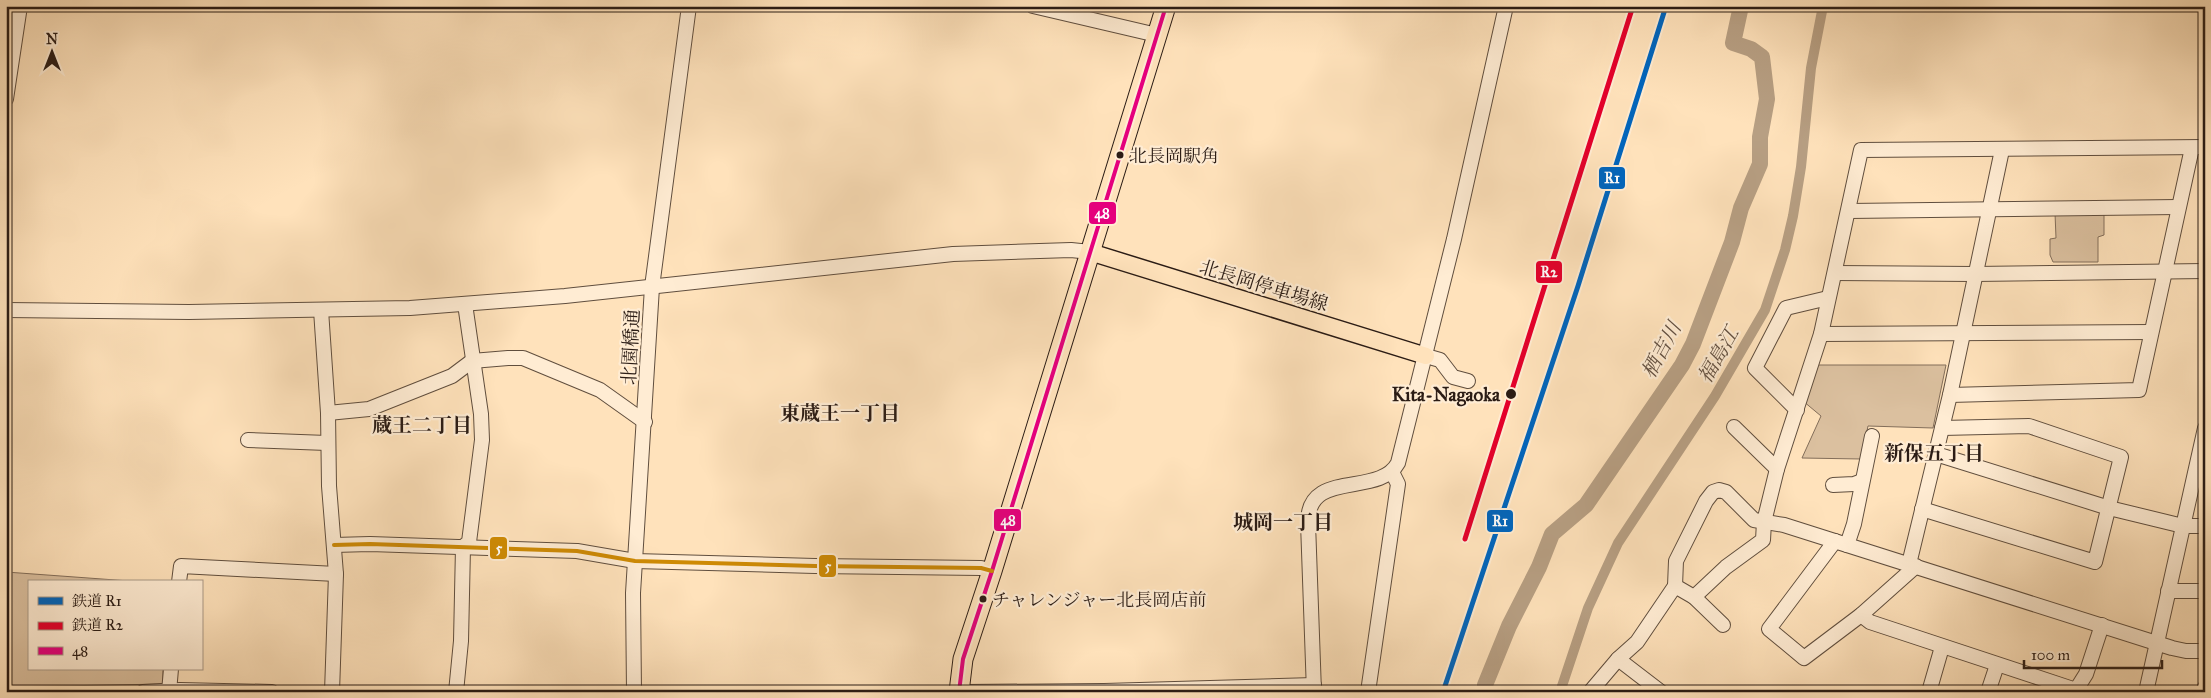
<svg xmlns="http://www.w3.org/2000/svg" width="2211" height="698" font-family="'IM FELL Great Primer','Noto Serif JP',serif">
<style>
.green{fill:#dbc09f;stroke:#836e5a}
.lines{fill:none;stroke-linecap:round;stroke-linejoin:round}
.canal{stroke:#b79f83;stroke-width:10}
.river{stroke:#b79f83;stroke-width:16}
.minor-casing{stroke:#604e3e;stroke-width:16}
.major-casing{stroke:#2b1c15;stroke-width:19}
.highway-casing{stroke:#2b1c15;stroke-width:21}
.minor{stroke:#ffecd3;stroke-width:14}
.major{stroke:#ffe2bb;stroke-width:16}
.highway{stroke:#ffe2bb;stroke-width:19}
.bus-1-casing{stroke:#ffecd3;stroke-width:8}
.bus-2-casing{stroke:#ffecd3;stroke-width:8}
.bus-1{stroke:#e5007d;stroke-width:4}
.bus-2{stroke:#ce8a04;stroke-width:4}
.rail-1-casing{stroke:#ffecd3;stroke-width:9}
.rail-2-casing{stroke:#ffecd3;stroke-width:9}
.rail-1{stroke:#0065bd;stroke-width:5}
.rail-2{stroke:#e4002b;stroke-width:5}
.bus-dot{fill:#2b1c15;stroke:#ffecd3;stroke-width:2}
.labels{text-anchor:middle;stroke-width:4.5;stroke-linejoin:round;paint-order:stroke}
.bus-label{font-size:18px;fill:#2b1c15;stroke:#ffecd3;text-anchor:start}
.street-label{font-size:19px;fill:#2b1c15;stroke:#ffecd3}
.stop-label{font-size:19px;font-weight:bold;fill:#2b1c15;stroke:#ffecd3;text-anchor:end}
.water-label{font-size:20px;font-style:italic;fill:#635041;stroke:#ffecd3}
.neighbourhood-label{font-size:20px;font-weight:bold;fill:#2b1c15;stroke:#ffecd3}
.line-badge{stroke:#ffecd3;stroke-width:2}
.badge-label{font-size:14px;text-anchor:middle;font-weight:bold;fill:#fff}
</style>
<rect width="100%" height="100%" fill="#ffe2bb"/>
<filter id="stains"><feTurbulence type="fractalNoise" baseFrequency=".004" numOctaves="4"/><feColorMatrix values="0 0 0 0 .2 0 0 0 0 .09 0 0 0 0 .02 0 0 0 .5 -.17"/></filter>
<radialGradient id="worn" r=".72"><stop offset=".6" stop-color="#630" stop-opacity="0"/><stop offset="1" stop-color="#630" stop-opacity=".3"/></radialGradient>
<g class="green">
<path d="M2055,213h49v22l-6,2v25h-45l-3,-7v-16l6,-1z"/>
<path d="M1814,365h132l-13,63 -65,-2 -7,33 -59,-1 19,-42 -18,-15z"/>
<path d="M6,572l137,10h-114v87h134v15l-157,3z"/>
</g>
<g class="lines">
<path class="canal" d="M1560,692l28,-84 30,-65 97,-147 50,-86 20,-60 8,-34 8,-49 10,-99 12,-62"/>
<path class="river" d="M1486,692l-1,-7 24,-59 30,-59 13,-33 34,-29 96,-140 11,-21 39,-102 9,-34 19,-44v-27l7,-38 -5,-42 -11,-8 -18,-6 8,-37"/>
<g class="minor-casing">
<g id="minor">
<path d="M1033,6l124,29"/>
<path d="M6,99l14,-93"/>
<path d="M1849,211l329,-4"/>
<path d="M1835,273l139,1 231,-3"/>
<path d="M6,310l183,2 221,-4 155,-12 388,-42 118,-4 19,2"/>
<path d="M321,310l7,103 1,73 7,88 -4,118"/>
<path d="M1821,334l330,-2"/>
<path d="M1426,356l14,4 13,17 15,4"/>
<path d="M1950,395l189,-5 53,-242"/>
<path d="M1797,410l-42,-42 31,-60 42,-10"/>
<path d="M328,413l41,-4 83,-33 20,-15 36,-3h15l77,32 45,32"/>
<path d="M1734,427l43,42"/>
<path d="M248,440l79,3"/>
<path d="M1936,454l173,54 74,18h22"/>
<path d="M1833,485l21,-1 8,-3"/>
<path d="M1922,509l173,53 26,-105 -92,-31 -87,2"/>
<path d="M1835,541l-66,88 35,29 57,-43 55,-49"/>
<path d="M334,545l36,-1 207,7 58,10 180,5 166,2 11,3"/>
<path d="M1847,545l7,-21 18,-88"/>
<path d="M1909,564l41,-169 52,-245"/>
<path d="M179,582l2,-16 155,8"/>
<path d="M1675,586l1,-25 30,-60 7,-9 6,-2 7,2 28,28 30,5 388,123 14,3h19"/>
<path d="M2168,591h37"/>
<path d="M1694,597l29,28"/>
<path d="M1861,615l9,7 206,68 10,-16 16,-49"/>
<path d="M1618,659l43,33"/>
<path d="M143,692l37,-2 92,2"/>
<path d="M169,692l2,-23"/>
<path d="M456,692l5,-51 2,-94 6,-5 13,-102 -1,-26 -16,-110"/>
<path d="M634,692l-1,-99 19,-306 37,-281"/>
<path d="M965,692l139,-1 210,-6"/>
<path d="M1314,692l-6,-169c-1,-55 71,-25 90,-60l56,-224 52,-233"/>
<path d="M1368,692l30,-208 -6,-12"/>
<path d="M1590,692l28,-33 19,-17 38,-56 19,11 32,-30 37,-27 1,-18 13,-53 44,-135 40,-184 344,-3"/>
<path d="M1929,692l13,-45"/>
<path d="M1988,692l9,-27"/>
<path d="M2146,692l59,-264"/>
<path d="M2203,692l2,-5"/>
</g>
</g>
<g class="major-casing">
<path id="major" d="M1090,252l336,104"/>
</g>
<g class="highway-casing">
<path id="highway" d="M959,692l4,-33 29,-88 174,-565"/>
</g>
<use href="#minor" class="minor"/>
<use href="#major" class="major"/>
<use href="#highway" class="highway"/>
<g class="bus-1-casing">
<path id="bus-1" d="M959,692l4,-33 29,-88 174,-565"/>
</g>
<g class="bus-2-casing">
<path id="bus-2" d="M334,545l36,-1 207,7 58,10 180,5 166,2 11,3"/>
</g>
<use href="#bus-1" class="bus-1"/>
<use href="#bus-2" class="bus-2"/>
<g class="rail-1-casing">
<path id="rail-1" d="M1443,692l135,-406 88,-280"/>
</g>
<g class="rail-2-casing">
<path id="rail-2" d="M1465,539l168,-533"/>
</g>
<use href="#rail-1" class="rail-1"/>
<use href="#rail-2" class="rail-2"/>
</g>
<g class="bus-dot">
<circle cx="1120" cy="155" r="4.5"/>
<circle cx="1511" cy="394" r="6"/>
<circle cx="983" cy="599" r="4.5"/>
</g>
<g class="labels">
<g class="bus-label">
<text x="1129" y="162">北長岡駅角</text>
<text x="992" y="606">チャレンジャー北長岡店前</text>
</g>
<g class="street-label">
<text transform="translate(1264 285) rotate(17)" y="7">北長岡停車場線</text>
<text transform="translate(630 347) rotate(-87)" y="7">北園橋通</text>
</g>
<g class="stop-label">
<text x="1500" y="401">Kita-Nagaoka</text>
</g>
<g class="water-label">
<text transform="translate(1661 350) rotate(-62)" y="7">栖吉川</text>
<text transform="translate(1718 355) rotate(-60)" y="7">福島江</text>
</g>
<g class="neighbourhood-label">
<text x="840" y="420">東蔵王一丁目</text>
<text x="422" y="432">蔵王二丁目</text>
<text x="1934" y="460">新保五丁目</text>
<text x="1283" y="529">城岡一丁目</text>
</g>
</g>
<g class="line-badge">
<rect x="1598" y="166" width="28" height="24" rx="5" fill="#0065bd"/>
<rect x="1088" y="201" width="29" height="24" rx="5" fill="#e5007d"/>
<rect x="1535" y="260" width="28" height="24" rx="5" fill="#e4002b"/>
<rect x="993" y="508" width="29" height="24" rx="5" fill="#e5007d"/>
<rect x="1486" y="509" width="28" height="24" rx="5" fill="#0065bd"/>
<rect x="489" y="536" width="19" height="24" rx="5" fill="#ce8a04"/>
<rect x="818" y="554" width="19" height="24" rx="5" fill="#ce8a04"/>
</g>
<g class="badge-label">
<text x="1612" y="183">R1</text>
<text x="1102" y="218">48</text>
<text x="1549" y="277">R2</text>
<text x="1008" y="525">48</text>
<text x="1500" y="526">R1</text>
<text x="499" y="553">5</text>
<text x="828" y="571">5</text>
</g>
<rect width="2211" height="698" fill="none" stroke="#ffe2bb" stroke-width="25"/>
<rect x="8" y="8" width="2196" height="683" fill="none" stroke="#2b1c15" stroke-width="2.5"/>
<rect x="12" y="12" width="2186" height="673" fill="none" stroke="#2b1c15"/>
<rect x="28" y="580" width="175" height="90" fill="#ffecd3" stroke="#aa9987"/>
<rect x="38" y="597" width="25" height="8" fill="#0065bd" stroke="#aa9987"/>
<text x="72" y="606" font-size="15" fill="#2b1c15">鉄道 R1</text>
<rect x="38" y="622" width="25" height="8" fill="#e4002b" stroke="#aa9987"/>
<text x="72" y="630" font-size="15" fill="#2b1c15">鉄道 R2</text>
<rect x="38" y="647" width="25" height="8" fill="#e5007d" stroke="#aa9987"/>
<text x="72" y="656" font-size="15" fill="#2b1c15">48</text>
<g transform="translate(52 52)" stroke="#ffecd3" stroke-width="4" paint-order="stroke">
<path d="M0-4L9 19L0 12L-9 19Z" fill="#2b1c15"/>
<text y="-8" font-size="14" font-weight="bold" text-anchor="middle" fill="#2b1c15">N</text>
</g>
<path d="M2024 660v8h138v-8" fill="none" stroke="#2b1c15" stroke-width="2.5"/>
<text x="2031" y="660" font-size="15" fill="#2b1c15" stroke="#ffecd3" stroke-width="4" paint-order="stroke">100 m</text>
<rect width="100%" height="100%" filter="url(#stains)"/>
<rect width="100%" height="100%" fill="url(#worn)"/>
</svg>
